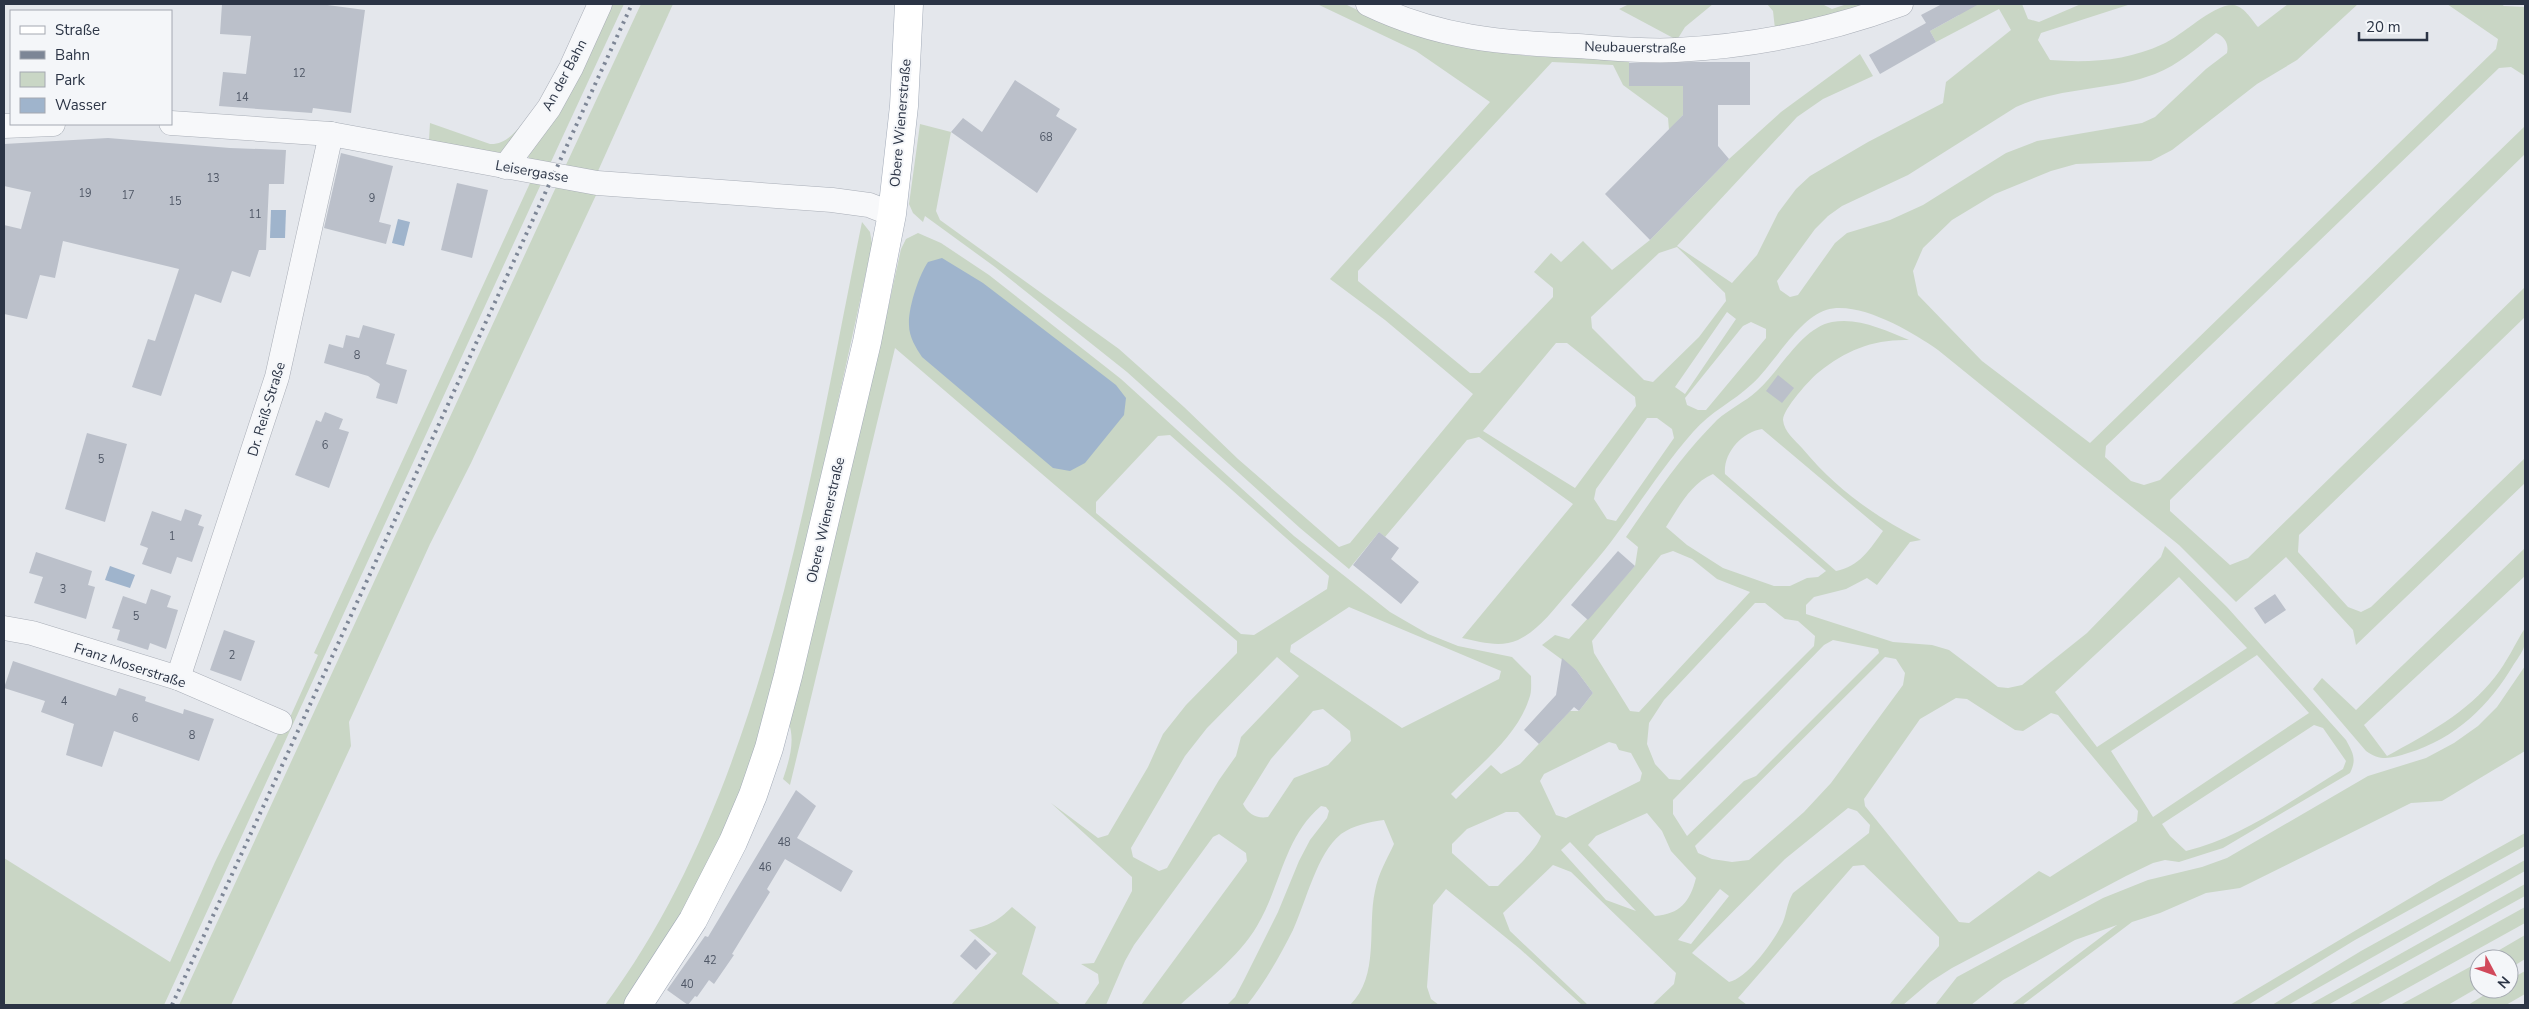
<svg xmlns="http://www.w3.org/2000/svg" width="2529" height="1009" font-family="'Nunito Sans',sans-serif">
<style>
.green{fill:#c9d6c5;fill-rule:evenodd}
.water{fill:#9fb4cc}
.building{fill:#bbc0ca}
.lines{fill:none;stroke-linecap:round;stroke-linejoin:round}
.street-casing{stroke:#a9aeb7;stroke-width:25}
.primary-casing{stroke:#a3abb8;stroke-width:29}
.street{stroke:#f7f8fa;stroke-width:24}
.primary{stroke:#fff;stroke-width:28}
.rail{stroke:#7d8696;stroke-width:4;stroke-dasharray:2.5 5;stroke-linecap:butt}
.labels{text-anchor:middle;stroke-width:4;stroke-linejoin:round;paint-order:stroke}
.number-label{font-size:11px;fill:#4f5766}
.street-label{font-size:14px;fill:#2b3445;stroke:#f4f6f9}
</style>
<rect width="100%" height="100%" fill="#e4e7ec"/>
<g class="green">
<path d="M604,4h20l-74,160 -20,-4 -4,-8z"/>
<path d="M641,4h32l-75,167 -33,-4z"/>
<path d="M1317,4h28l35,17 95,27 53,8 101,2 1,28h53v29l-14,15 -1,-12 -45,-33 -10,-20 -61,-3 -194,209v10l112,92h10l73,-76v-9l-19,-16 17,-19 10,9 22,-21 29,29 38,-30 79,-81 52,-47 79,-58 13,22 -50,23 -26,18 -120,129 55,37 25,-28 21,-42 18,-24 14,-13 58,-34 75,-39 3,-21 65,-52 -12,-21 -63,33 -6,-11 29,-16 -7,-11h70l6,15 11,3 42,-18h50l-90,29 -3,7 12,20c39,3 77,1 113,-16 19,-8 50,-40 70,-39 11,1 18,14 25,22l30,-23h70l-61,56 -40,24 -85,66 -21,11 -75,3 -25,7 -56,23 -43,26 -29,28 -10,23 5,24 64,66 108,82 406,-394 2,-10 -51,-35h54l3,2 21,1v69l-14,-9 -12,1 -393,378 -1,11 26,24 13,4 16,-5 365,-354v28l-355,346v11l60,54 18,-7 277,-271v30l-226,218 -1,17 50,55 13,5 10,-5 154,-149v25l-169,162 -3,-15 -67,-73 -50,45 -57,-57 -241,-195c-26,-18 -79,-50 -112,-40 -28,9 -53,55 -74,74 -19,18 -41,27 -59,48 -29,33 -51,68 -77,103 -15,21 -32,39 -48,58 -15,17 -29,37 -50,47 -18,8 -37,2 -56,-2l111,-134 -94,-67 -12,3 -82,97 -6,-5 -30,37 -49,-41 -173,-156 -132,-105 -70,-51 -2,6 -10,-9 -4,-9 11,-80 31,8 -15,79 4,9 179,129 65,58 54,52 101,88 11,-4 123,-149 -88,-74 -55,-41 160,-177 -74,-51zM2216,33c9,4 13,11 11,20l-21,16 -51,48 -13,6 -105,18 -31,12 -83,52 -33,15 -43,13 -12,10 -37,52 -8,2 -10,-7 -3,-9 38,-52 13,-13 14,-10 66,-31 108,-68c43,-20 94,-16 139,-33 23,-9 42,-26 61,-41zM1677,247l48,46 1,8 -27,36 -46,45 -9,-2 -52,-52 -1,-11 68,-64zM1727,312l9,7 -51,75 -10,-7zM1751,322l15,7v9l-60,72h-8l-11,-5 -2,-7 58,-72zM1556,343h11l68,54 1,9 -61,82 -92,-57zM1647,418h10l15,11 2,9 -58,83 -9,-2 -13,-20 2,-10z"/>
<path d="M1629,4h84l-28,23 -8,13 -58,-31z"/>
<path d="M1767,4h55l10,5 15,-5h25l-97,25 -2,-18z"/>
<path d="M534,109c-7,10 -16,32 -25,40 -14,12 -63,-5 -80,-9l1,-17 60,21c20,1 32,-21 44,-35z"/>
<path d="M530,183l11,1 -377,821h-160v-147l166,104 45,-100 64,-130 4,1 35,-78 -4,-2z"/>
<path d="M556,187l41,6 -126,270 -41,81 -81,178 2,24 -120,259h-52z"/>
<path d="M862,222l8,10 2,12c-22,106 -46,211 -70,317 -21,93 -40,189 -80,276 -27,60 -63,114 -99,168h-18c160,-216 204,-524 257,-783z"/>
<path d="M918,233l23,10 48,32 132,104 173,157 96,76 38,22 30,12 54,11 19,19c0,8 1,16 -2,23 -12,38 -51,67 -78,95l5,5 35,-34 10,9 19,-10 50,-53h9l14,-18 -17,-23 -34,-25 13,-10 14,4 66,-73 3,-19 -12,-10c28,-41 56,-82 91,-117 12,-11 28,-18 40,-29 23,-20 44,-63 75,-69 26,-5 53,8 77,18 -35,-1 -63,10 -90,32 -9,7 -36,37 -36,48 1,12 12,20 19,28 35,42 71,67 119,92l-11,2 -33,43 -10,-7 -21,11 -32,8 -8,8v9l87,28 39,3 17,5 49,37 10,1 14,-3 65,-52 74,-76 4,-11 62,61 119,133c7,13 11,19 4,33l-127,75 -44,14 -14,-2 -12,3 -27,13 -174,92 -22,14 -27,23h-14l50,-59v-9l-75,-72 -11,1 -115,132 9,7h-95l22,-21 2,-11 -105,-101 -18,-7 -50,48 7,18 78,74h-6l-62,-56 -74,-60 -13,16 -6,82 4,12 8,6h-89c30,-29 17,-78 25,-114 3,-17 12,-32 19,-47l-10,-24c-15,2 -30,5 -43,14 -24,19 -35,68 -48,96 -13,26 -28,52 -46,75h-20l8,-8 9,-17 34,-68 21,-51 11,-21 17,-22 2,-7 -3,-4 -5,-1c-37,31 -40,80 -64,120 -18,31 -51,55 -77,79h-39l106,-144 -1,-8 -27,-19 -6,3 -79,108 -9,16 -19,44h-22l15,-22 -1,-9 -17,-10 13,-1 38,-72v-14l-81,-74 47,35 10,-3 40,-68 15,-33 23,-29 51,-52v-12l-342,-293 -105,437 -7,-6c6,-18 13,-39 5,-58l92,-376 21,-96 5,-10zM1762,429l121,102c-13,18 -24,36 -47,40l-111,-97c-2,-21 17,-42 37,-45zM1170,435l159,141 -2,13 -73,46 -13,-1 -145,-121v-11l62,-66zM1713,474l113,97 -8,6 -11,1 -17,8h-16l-51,-18 -36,-23 -21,-18c13,-20 24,-43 47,-53zM1673,551l19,8 25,20 33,13 -111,120 -9,-1 -36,-58 -2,-12 69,-86zM2179,577l68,71 -150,99 -42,-55zM1755,603h10l20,16 13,2 17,15 -1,10 -134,134 -11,-1 -14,-15 -8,-20 2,-21 15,-23zM1349,607l152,64 -2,8 -97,49 -112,-76 1,-7zM1833,640l45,9 1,4 -123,123 -12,5 -57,55 -14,-22v-14l151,-155zM2257,655l52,58 -156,104 -42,-66zM1277,657l22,19 -58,61 -5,19 -17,24 -52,88 -8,3 -26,-14 -2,-9 54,-92 22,-28zM1885,657l11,2 9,14 -2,12 -72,98 -27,29 -55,48 -17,2 -20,-3 -14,-6 -3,-7zM1956,698l11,1 48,31 8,1 28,-18 7,2 80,96 -1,10 -87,56 -11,-6 -70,52 -10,-1 -94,-116 -1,-7 56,-80zM1323,709l27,22 1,10 -23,24 -34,13 -26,39c-11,2 -20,-3 -25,-13l28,-45 42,-48zM2314,725l9,3 23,33 -3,8c-50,30 -100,68 -157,82l-16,-15 -8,-12zM1609,742l7,2 3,6 12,3 11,20 -2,8 -74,37 -10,-3 -16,-34 4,-7zM1848,808l9,3 13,14 -1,8 -76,60c-6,10 -6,19 -10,29 -8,18 -35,56 -54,60l-37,-29 93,-94zM1506,812h12l23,24c-4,14 -31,37 -43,50h-9l-37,-33v-9l15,-15zM1647,813l15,18 9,20 25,27c-6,24 -16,36 -41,38l-67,-71 8,-9zM1570,842l66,69 -30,-11 -45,-50zM1720,889l9,7 -38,48 -13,-4z"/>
<path d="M2525,548v28l-161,149 23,31c40,-22 80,-43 108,-79 12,-15 20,-33 30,-49 0,5 1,11 0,15 -1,7 -7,15 -11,21 -24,41 -59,75 -106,89 -16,5 -27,9 -42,-2l-53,-62 9,-11 34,32z"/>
<path d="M2525,666v85l-83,50 -31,2 -171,85 -34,5 -46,20 -28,9 -110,83h-11l106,-80 -42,15 -72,40 -32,25h-36l22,-28 146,-79 45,-18 54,-13 25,-9 141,-82 58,-18 28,-15 24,-17 19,-19z"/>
<path d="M2525,833v13l-170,94 -107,65h-18l209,-124z"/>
<path d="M2525,860v11l-237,134h-16l89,-54z"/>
<path d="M2525,884v12l-197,109h-19z"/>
<path d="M1012,907l24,20 -14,47 39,31h-110l46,-52 -28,-23c19,-4 29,-9 43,-23z"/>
<path d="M2525,907v16l-148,82h-29z"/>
<path d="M2525,935v24l-16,10v-10h-25z"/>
<path d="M2479,962v25l-31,18h-48z"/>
<path d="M2525,971v23l-19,11h-38l26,-16h15v-9z"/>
</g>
<g class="water">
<path d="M271,210h15l-1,28h-15z"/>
<path d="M398,219l12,3 -6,24 -12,-3z"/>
<path d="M942,258l41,25 133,102 10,13 -2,17 -39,48 -15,8 -17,-3 -131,-111c-6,-9 -13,-20 -13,-32 -1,-17 10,-50 19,-63z"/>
<path d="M110,566l25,9 -5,13 -25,-8z"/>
</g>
<g class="building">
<path d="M222,4h98l45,6 -14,103 -38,-5 -1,5 -93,-7 4,-34 23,2 5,-38 -31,-2z"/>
<path d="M1942,4h37l-49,27 6,11 -56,32 -11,-19 57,-32 -5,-8z"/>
<path d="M1695,62h55v43h-32v41l11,13 -79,81 -45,-46 78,-79v-29h-54v-23z"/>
<path d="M1015,80l45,29 -4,7 21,13 -40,64 -86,-61 12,-14 19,14z"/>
<path d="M108,138l122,10 56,2 -2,34h-15l-3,66h-7l-9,27 -18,-6 -11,32 -26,-9 -34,102 -29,-9 16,-48 7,2 24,-72 -116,-28 -8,37 -15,-3 -13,44 -23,-5v-89l17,4 10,-37 -27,-6v-42z"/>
<path d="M341,153l52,13 -14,56 12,3 -5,19 -62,-16z"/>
<path d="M457,183l31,7 -16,68 -31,-8z"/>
<path d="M363,325l32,9 -9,30 21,6 -10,34 -21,-6 4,-14 -12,-8 -44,-13 5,-19 14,4 3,-13 13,3z"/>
<path d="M1778,375l16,13 -12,15 -16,-12z"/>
<path d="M325,412l18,7 -4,10 10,3 -20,56 -34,-13 21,-55 5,2z"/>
<path d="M87,433l40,11 -22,78 -40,-13z"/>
<path d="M185,509l17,6 -4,10 6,2 -12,35 -15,-5 -6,17 -29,-10 6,-16 -8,-3 12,-34 29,10z"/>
<path d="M1379,532l20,16 -8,11 28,23 -18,22 -48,-39z"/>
<path d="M1618,551l17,15 -47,54 -17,-15z"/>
<path d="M36,552l56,19 -4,14 7,2 -9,32 -52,-16 9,-26 -14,-4z"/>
<path d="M151,589l20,7 -4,11 11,3 -12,39 -16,-6 -2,7 -31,-10 3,-10 -8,-2 11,-32 23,8z"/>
<path d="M2275,594l11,16 -21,14 -11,-16z"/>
<path d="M224,630l31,11 -14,40 -31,-11z"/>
<path d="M1562,658l14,12 17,23 -14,18 -5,-4 -35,37 -15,-14 32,-35z"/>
<path d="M13,661l103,35 3,-8 27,9 -1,4 38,13 1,-5 30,10 -15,42 -85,-30 -12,36 -36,-12 8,-31 -33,-12 4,-11 -41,-13z"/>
<path d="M796,790l20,16 -19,32 56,33 -12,21 -56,-33 -18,30 3,3 -38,62 2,1 -20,29 -5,-4 -12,17 -2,-1 -7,9 -21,-15 38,-54 3,1z"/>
<path d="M975,939l16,15 -15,16 -16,-14z"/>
</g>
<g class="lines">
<g class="street-casing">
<g id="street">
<path d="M1368,4c71,34 133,39 210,42 32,2 66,6 98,4 78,-4 153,-19 225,-46"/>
<path d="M171,123l160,11 266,49 235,17 37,5 23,9"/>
<path d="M4,126l49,-2"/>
<path d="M505,167l44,-59 22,-40 29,-64"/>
<path d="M4,628l28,5 146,45 102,44"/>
<path d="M178,678l99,-301 54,-243"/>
</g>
</g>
<g class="primary-casing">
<path id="primary" d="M638,1005l55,-85 40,-78 20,-47 16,-47 19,-72 79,-334 25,-128 12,-108 5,-102"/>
</g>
<use href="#street" class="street"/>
<use href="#primary" class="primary"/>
<path class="rail" d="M172,1005l460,-1001"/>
</g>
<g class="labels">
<g class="number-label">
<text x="299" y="77">12</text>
<text x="242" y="101">14</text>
<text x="1046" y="141">68</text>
<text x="213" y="182">13</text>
<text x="85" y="197">19</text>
<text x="128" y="199">17</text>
<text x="372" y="202">9</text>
<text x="175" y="205">15</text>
<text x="255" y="218">11</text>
<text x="357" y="359">8</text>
<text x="325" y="449">6</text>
<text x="101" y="463">5</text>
<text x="172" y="540">1</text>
<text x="63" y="593">3</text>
<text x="136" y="620">5</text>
<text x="232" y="659">2</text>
<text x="64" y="705">4</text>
<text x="135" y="722">6</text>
<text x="192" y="739">8</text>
<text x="784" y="846">48</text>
<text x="765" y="871">46</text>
<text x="710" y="964">42</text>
<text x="687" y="988">40</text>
</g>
<g class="street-label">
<text transform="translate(1635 47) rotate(1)" y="5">Neubauerstraße</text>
<text transform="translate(564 75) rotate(-62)" y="5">An der Bahn</text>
<text transform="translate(900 123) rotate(-85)" y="5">Obere Wienerstraße</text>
<text transform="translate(532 171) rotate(10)" y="5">Leisergasse</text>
<text transform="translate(266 409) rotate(-73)" y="5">Dr. Reiß-Straße</text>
<text transform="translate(825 520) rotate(-77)" y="5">Obere Wienerstraße</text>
<text transform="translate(130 665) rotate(18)" y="5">Franz Moserstraße</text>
</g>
</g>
<rect width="2529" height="1009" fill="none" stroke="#2b3445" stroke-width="10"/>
<rect x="10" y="10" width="162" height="115" fill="#f4f6f9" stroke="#a4a8b1"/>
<rect x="20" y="26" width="25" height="8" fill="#ffffff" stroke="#a4a8b1"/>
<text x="55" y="35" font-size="15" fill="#2b3445">Straße</text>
<rect x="20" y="51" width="25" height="8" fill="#7d8696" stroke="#a4a8b1"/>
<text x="55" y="60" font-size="15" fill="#2b3445">Bahn</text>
<rect x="20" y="72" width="25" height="15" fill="#c9d6c5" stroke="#a4a8b1"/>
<text x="55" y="85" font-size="15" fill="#2b3445">Park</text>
<rect x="20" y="98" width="25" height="15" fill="#9fb4cc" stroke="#a4a8b1"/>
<text x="55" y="110" font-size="15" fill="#2b3445">Wasser</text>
<g transform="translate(2494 974) rotate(131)"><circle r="24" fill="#f4f6f9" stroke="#a4a8b1"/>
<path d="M0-4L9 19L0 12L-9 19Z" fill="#d1495b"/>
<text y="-8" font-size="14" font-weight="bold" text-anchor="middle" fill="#2b3445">N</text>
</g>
<path d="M2359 32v8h68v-8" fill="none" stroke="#2b3445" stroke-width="2.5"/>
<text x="2366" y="32" font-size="15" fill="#2b3445" stroke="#f4f6f9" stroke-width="4" paint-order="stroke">20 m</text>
</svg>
